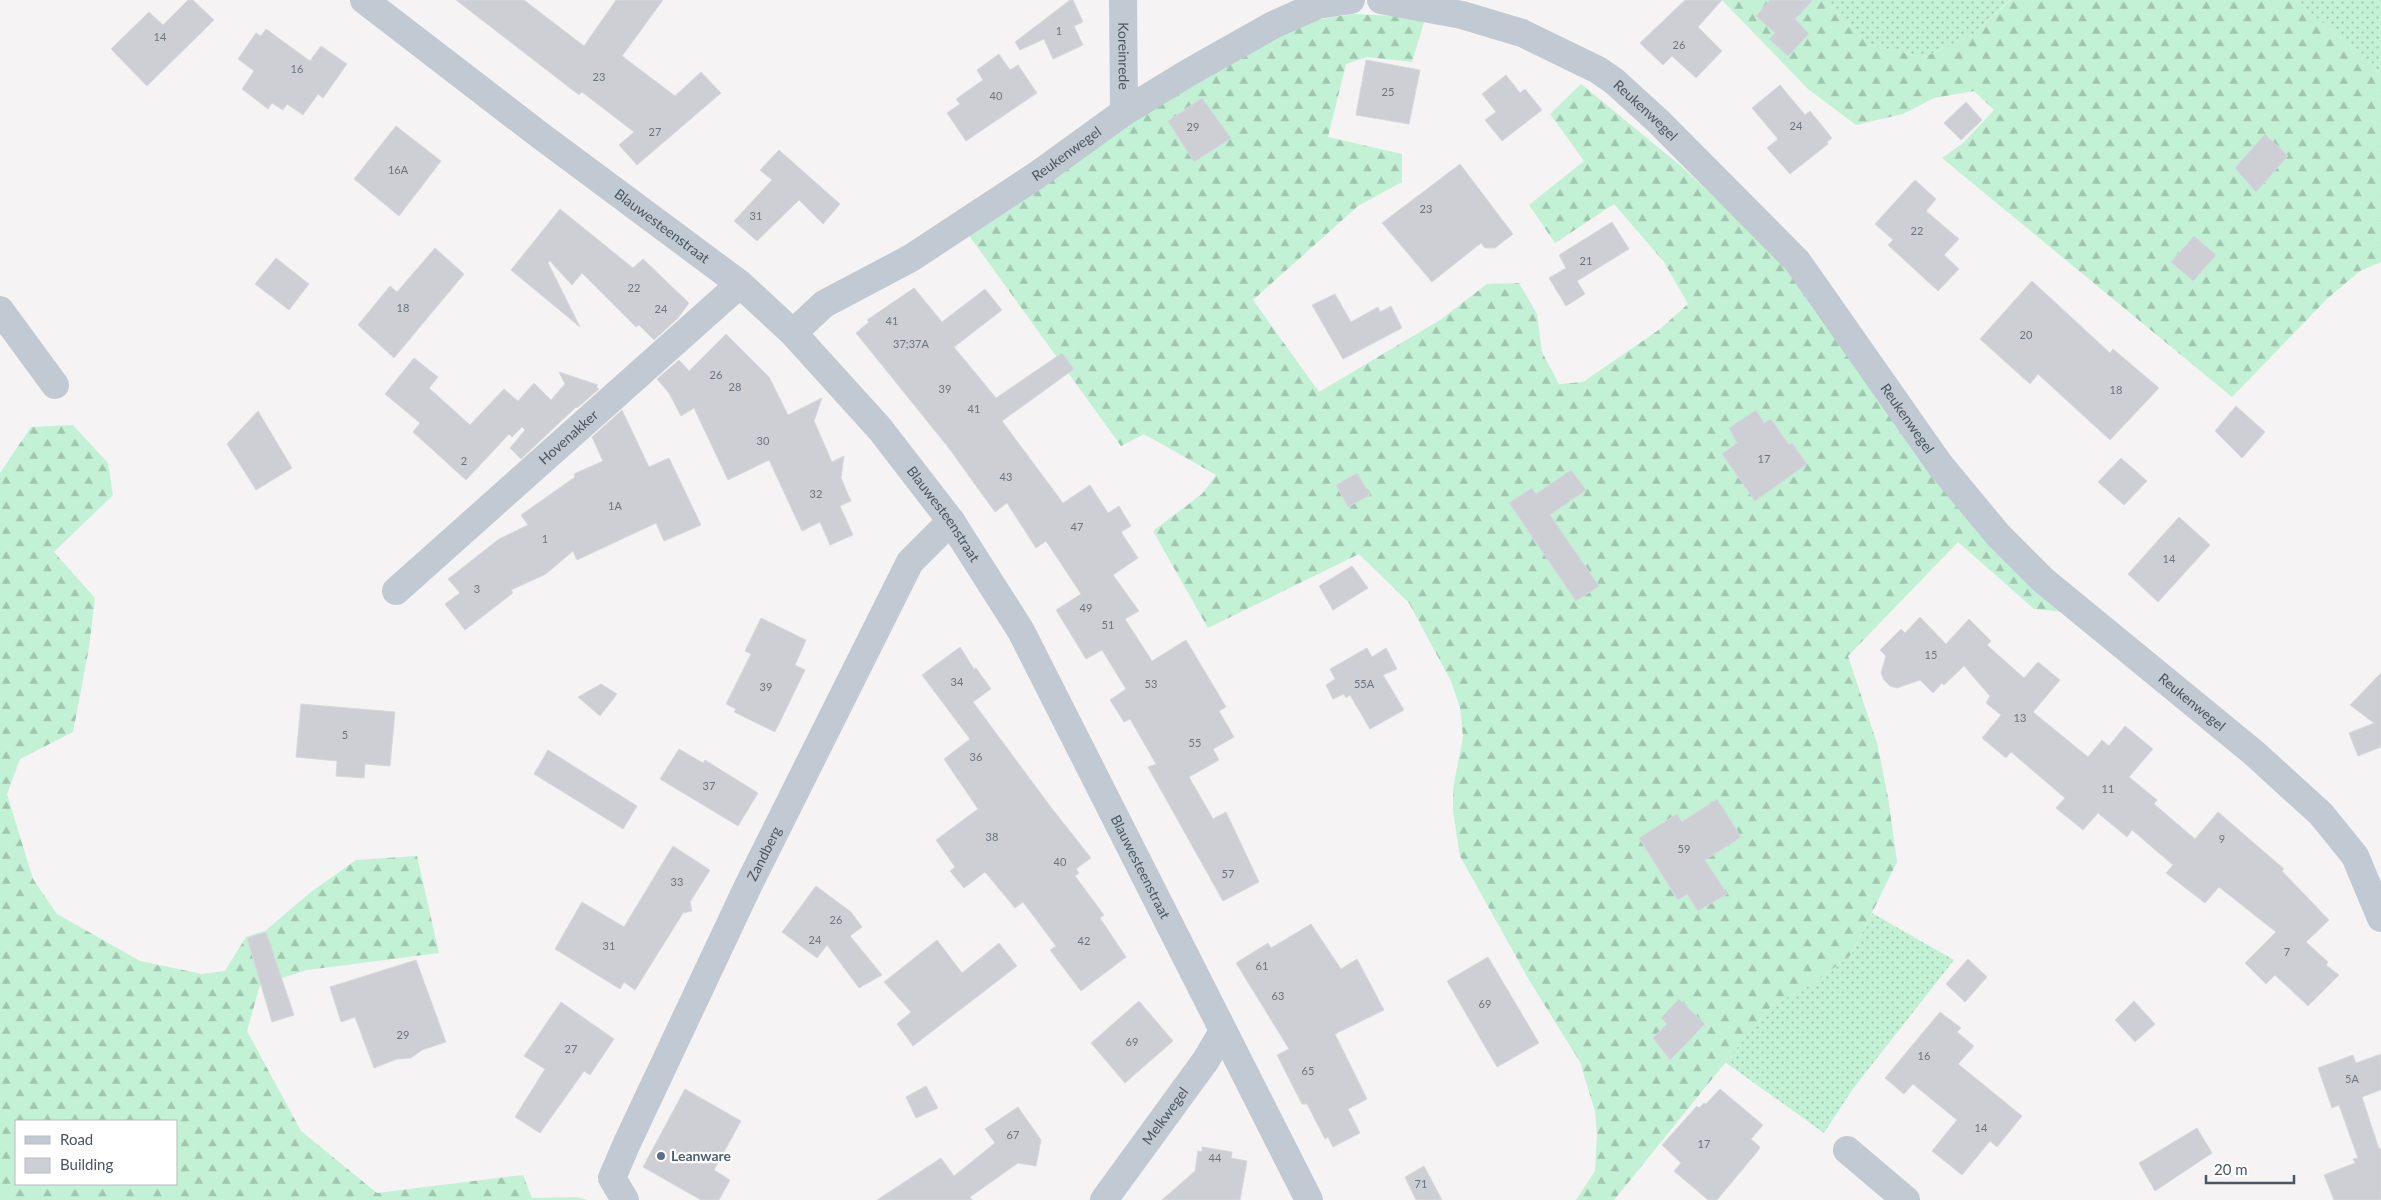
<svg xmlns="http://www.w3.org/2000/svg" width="2381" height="1200" font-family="Lato,sans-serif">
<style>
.grass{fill:url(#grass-dots)}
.forest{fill:url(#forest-firs);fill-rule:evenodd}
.building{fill:#cdcfd5;stroke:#d7d9de}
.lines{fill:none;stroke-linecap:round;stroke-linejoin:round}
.street{stroke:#c1cad2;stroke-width:28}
.service-dot{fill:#5c6f8a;stroke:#fff;stroke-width:2}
.labels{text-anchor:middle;stroke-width:4.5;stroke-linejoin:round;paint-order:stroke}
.number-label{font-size:11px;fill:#6b747e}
.street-label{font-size:14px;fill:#4a5661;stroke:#fff}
.service-label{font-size:14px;font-weight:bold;fill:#4e5e75;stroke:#fff;text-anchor:start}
</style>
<defs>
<pattern id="grass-dots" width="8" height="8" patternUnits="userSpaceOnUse" patternTransform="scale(1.25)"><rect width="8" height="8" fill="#c3f1d5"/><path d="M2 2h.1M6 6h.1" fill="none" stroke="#a0c6b0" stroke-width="1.8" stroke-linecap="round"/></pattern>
<pattern id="forest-firs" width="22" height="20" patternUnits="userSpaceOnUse" patternTransform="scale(1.25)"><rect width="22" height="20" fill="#c3f1d5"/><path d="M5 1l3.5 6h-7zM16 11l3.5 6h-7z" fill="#a0c6b0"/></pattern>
</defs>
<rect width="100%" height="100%" fill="#f5f3f3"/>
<g class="grass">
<path d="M1829,0h181l-36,34 -50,23 -51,-11 -28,-22z"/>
<path d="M2298,0h83v78l-9,-15 -65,-53z"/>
<path d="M1872,913l82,47 -102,130 -28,43 -99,-71 47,-57 42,-22 37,-28z"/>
</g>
<g class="forest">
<path d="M1722,0h107l16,24 28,22 51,11 50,-23 37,-34h287l9,10 65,53 9,15v184l-21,9 -32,27 -96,99 -290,-239 21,-15 31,-33 -20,-19 -40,7 -31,16 -47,11 -48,-36z"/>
<path d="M1353,14l43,2 28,6 -12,40 -45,-5 -21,7 -18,73 74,17v28l-44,24 -105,94 66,92 121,-72 47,-36 32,-1 18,31 5,38 17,32 24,-2 77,-53 28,-25 -24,-42 -50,-58 -59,39 -26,-38 55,-44 -34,-47 31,-30 100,82 80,76 20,13 282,357 -29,-3 -76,-67 -110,114 29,87 11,54 9,65 -46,93 -37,28 -42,22 -158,195h-38l19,-29 2,-36 -2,-24 -15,-49 -51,-82 -69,-124 -7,-44v-23l10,-52 -3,-29 -9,-27 -42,-78 -50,-49 -151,74 -55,-97 49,-37 14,-19 -72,-41 -23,12 -153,-212 166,-122 170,-90z"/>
<path d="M73,425l35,38 5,32 -59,57 41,46 -6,50 -16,84 -53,27 -13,35 26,85 24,35 83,47 62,13 23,-3 21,-34 19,-6 46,-39 45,-32 61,-4 22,97 -132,17 -47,15 -13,46 54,100 76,62 146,-18 9,23 45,-1 10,3h-587v-727l31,-46zM16,1121h160v63h-160z"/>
</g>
<g class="building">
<path d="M188,0h5l21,20 -67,66 -36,-37 38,-37 14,13z"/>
<path d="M456,0h68l60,46 32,-46h47l-41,56 53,40 26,-24 20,21 -84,72 -18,-20 15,-13 -52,-40 -3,3z"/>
<path d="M1070,0h3l10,22 -9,4 9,19 -30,14 -9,-20 -24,11 -5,-8z"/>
<path d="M1685,0h37l-24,27 24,24 -26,27 -24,-22 -9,9 -23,-22z"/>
<path d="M1770,0h43l-18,19 14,15 -21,22 -19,-17 6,-6 -19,-17z"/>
<path d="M266,29l44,32 11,-15 26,18 -24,34 -5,-4 -15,21 -16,-11 -4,6 -11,-7 -4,6 -26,-20 12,-18 -16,-12 18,-26 5,3z"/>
<path d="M999,54l11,16 8,-5 19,28 -71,48 -19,-28 13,-9 -4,-5 27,-19 -6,-10z"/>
<path d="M1366,60l54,10 -11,54 -53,-9z"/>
<path d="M1506,75l14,18 5,-4 17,21 -40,31 -17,-21 11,-8 -14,-18z"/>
<path d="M1780,85l25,30 5,-4 22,27 -5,4 1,2 -38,30 -23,-26 11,-9 -26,-31z"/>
<path d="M1202,98l29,40 -37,24 -26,-41z"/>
<path d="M1966,102l16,18 -21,20 -17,-17z"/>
<path d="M396,126l45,35 -42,55 -45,-37z"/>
<path d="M2265,134l23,22 -32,36 -21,-24z"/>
<path d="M779,150l61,54 -17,20 -24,-24 -42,41 -23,-20 38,-41 -12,-10z"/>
<path d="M1460,164l53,70 -18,14h-10l-4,-5 -49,39 -50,-59z"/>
<path d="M1915,180l21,19 -10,12 33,28 -15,16 15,14 -21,22 -50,-46 5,-5 -18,-16z"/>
<path d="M560,209l73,59 10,-9 46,44 -11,15 -24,22 -15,-15 -3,2 -54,-54 -10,12 -22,-24 -2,2 32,64 -69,-57z"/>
<path d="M1612,222l17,27 -52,32 8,13 -19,12 -17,-28 17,-10 -7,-13z"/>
<path d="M2194,236l22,19 -23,26 -22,-19z"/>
<path d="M435,248l29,26 -70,84 -36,-33 32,-39 7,6z"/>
<path d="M276,258l33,26 -20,26 -34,-26z"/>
<path d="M2032,281l78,72 3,-4 46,39 -49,52 -72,-66 -8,10 -50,-45z"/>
<path d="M914,288l28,34 43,-33 17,21 -48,37 42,51 66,-45 12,16 -72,52 61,82 27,-18 18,28 11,-7 12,20 -10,6 17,26 -25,17 26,36 -14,8 27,42 34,-21 40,67 -7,4 15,26 -21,12 6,11 -30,17 24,42 13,-7 33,70 -36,19 -75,-134 8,-3 -26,-45 -6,3 -14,-22 16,-11 -24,-39 -16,9 -30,-49 25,-16 -35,-53 -10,7 -29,-45 -12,9 -47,-65 -92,-114 13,-11 -2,-2z"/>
<path d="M1335,294l16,28 27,-15 2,5 11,-6 11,22 -59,31 -31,-54z"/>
<path d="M726,334l43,43 19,38 34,-17 -8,23 18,41 12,-6 -3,22 10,23 -11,5 13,29 -23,10 -10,-23 -18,9 -33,-71 -41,20 -34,-72 -13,8 -12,-23 -12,-14 22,-19 10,11z"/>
<path d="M414,358l24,19 -9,11 41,37 34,-36 14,12 16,-18 17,17 14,-16 -6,-12 39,13 -2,2 3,2 -22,19 -1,-1 -55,52 -11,-11 15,-18 -3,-3 -10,10 -3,-3 -43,46 -53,-48 7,-9 -35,-29z"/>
<path d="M2236,406l29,26 -23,26 -27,-27z"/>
<path d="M622,410l27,57 20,-9 32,67 -37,16 -8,-18 -79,37 -4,-9 -27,23 -35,16 2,3 -48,37 -20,-26 15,-11 -12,-14 51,-40 29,-14 -7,-10 54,-38 -1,-3 29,-13 -11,-24z"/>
<path d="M1756,410l8,13 7,-4 18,26 3,-2 15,21 -52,37 -33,-47 15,-11 -8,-15z"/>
<path d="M258,411l34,57 -36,22 -29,-46z"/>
<path d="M2121,458l26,23 -23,24 -26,-23z"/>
<path d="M1571,470l15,20 -36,25 49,71 -23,15 -67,-98 23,-15 4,6z"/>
<path d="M1357,473l13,22 -22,12 -12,-22z"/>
<path d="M2179,517l31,28 -52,57 -30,-28z"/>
<path d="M1352,566l16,22 -35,22 -14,-24z"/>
<path d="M1920,617l26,27 23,-25 22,22 -4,4 37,33 14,-16 22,18 -27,32 55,45 14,-17 7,6 16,-20 28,23 -24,28 28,23 -3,4 41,35 23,-27 66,57 -2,2 47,49 -23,22 22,20 -2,3 13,10 -31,31 -33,-31 -9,9 -21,-21 31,-31 -57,-45 -14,16 -39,-30 7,-8 -41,-35 -5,7 -29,-24 -15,17 -27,-22 9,-10 -54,-46 -5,6 -24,-20 19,-23 -15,-12 4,-7 -26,-30 -20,19 -2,-2 -9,10 -13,-13 -23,8 -7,-2 -6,-6 -3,-7 5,-17 -6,-6 21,-21 4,4z"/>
<path d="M761,618l45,22 -11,25 10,5 -30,62 -41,-20 2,-3 -10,-5 25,-50 -6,-3z"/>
<path d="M960,647l14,22 2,-1 15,21 -18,13 77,104 41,52 -15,11 3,4 -4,3 29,39 -4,3 26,39 -45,34 -31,-41 6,-4 -33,-44 -8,6 -30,-36 -21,16 -14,-17 5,-4 -19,-27 42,-31 -34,-50 26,-20 -48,-64z"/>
<path d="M1367,648l5,9 14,-9 11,21 -14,6 21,35 -34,19 -20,-34 -4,3 -2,-4 -11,5 -7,-14 9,-6 -5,-10z"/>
<path d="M2381,673v74l-23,9 -9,-23 25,-10 -24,-18z"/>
<path d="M601,684l16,10 -17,22 -22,-19z"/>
<path d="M301,704l94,8 -5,54 -25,-2 -1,14 -28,-2 1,-15 -41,-4z"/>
<path d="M679,749l24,14 2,-3 53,33 -20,33 -78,-47z"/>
<path d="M548,750l89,56 -14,23 -89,-55z"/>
<path d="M1717,799l24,38 -36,23 22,34 -29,17 -11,-17 -9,6 -39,-62 38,-24 5,8z"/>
<path d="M673,846l37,24 -20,32 2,9 -9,2 -48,77 -11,-8 -4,7 -65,-40 27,-47 42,25z"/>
<path d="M816,886l35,26 11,15 -12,9 32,39 -23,13 -32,-43 -10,13 -35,-26z"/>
<path d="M1311,924l30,45 16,-10 27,51 -49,24 32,65 -19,10 12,24 -27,14 -5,-10 -3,2 -18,-35h-5l-25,-49 12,-6 -53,-86 32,-20 3,5z"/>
<path d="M266,932l28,83 -22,7 -25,-84z"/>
<path d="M937,940l25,33 37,-30 18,23 -104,80 -16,-22 14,-12 -27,-30z"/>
<path d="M1488,957l51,86 -42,24 -50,-86z"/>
<path d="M1968,959l19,18 -22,25 -19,-18z"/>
<path d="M416,960l30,82 -24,8 -11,8 -14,1 -23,9 -19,-51 -14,5 -11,-35z"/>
<path d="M1679,999l26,25 -35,36 -17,-22 14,-14 -6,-6z"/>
<path d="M1139,1001l34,40 -48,42 -34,-40z"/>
<path d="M2134,1001l21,23 -20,18 -20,-22z"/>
<path d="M561,1002l53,37 -24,36 -6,-4 -44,62 -25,-16 30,-48 -21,-13z"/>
<path d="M1940,1012l21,16 -4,4 17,14 -16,18 64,52 -25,31 -7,-6 -28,34 -30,-24 25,-31 -44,-36 -9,10 -19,-16z"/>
<path d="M2381,1054v36l-19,7 17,52h2v51h-47l-10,-25 31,-12 -2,-4 5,-1 -19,-53 -7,3 -14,-40 35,-13 3,8z"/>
<path d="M926,1086l12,22 -22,10 -10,-21z"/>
<path d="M685,1089l56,32 -27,49 16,10 -11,20h-18l-58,-33z"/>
<path d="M1720,1089l43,36 -12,14 9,8 -3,5 -40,48h-9l-34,-29 7,-8 -19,-18 35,-39 2,2 5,-5 2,1z"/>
<path d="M1018,1107l23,33 -5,26 -18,-3 -48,34 2,3h-95l64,-42 13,18 41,-33 -10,-14z"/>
<path d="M2197,1128l15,25 -57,38 -16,-28z"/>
<path d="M1202,1147l30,5 -1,6 16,3 -7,39h-78l33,-29 3,-20 4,1z"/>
<path d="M1424,1166l18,34h-26l-11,-23z"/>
</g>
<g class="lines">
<g class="street">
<path id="s1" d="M364,0l173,133 203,151 53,49 87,96 71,92 70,110 288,569"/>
<path id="s2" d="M1123,0l1,112"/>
<path id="s3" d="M1381,0l81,15 60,18 76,37 16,11 45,41 138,139 143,204 58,70 45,45 211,173 67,61 34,42 26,62"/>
<path d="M0,310l55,75"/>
<path id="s4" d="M793,333l31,-29 87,-46 126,-83 87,-63 64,-39 85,-48 45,-20 33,-5"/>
<path id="s5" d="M396,591l344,-307"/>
<path d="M1847,1150l59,50"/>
<path id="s6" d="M625,1200l-13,-22 15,-35 121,-257 162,-324 41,-41"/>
<path id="s7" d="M1104,1200l102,-140 17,-29"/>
</g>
</g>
<circle class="service-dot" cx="661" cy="1156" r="5"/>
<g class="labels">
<g class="number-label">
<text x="1059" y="35">1</text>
<text x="160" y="41">14</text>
<text x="1679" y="49">26</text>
<text x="297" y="73">16</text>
<text x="599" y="81">23</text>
<text x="1388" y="96">25</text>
<text x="996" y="100">40</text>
<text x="1796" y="130">24</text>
<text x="1193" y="131">29</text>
<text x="655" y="136">27</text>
<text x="398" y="174">16A</text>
<text x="1426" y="213">23</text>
<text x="756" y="220">31</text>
<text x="1917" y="235">22</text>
<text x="1586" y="265">21</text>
<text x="634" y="292">22</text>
<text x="403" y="312">18</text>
<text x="661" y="313">24</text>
<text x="892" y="325">41</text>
<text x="2026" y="339">20</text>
<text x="911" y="348">37;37A</text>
<text x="716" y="379">26</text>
<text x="735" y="391">28</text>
<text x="945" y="393">39</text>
<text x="2116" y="394">18</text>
<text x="974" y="413">41</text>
<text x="763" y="445">30</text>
<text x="1764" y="463">17</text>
<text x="464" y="465">2</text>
<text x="1006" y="481">43</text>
<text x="816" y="498">32</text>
<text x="615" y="510">1A</text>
<text x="1077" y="531">47</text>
<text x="545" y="543">1</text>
<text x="2169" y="563">14</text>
<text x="477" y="593">3</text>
<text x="1086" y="612">49</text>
<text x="1108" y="629">51</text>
<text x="1931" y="659">15</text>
<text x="957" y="686">34</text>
<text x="1151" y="688">53</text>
<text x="1364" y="688">55A</text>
<text x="766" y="691">39</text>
<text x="2020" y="722">13</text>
<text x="345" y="739">5</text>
<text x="1195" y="747">55</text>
<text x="976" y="761">36</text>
<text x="709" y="790">37</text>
<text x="2108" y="793">11</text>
<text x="992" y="841">38</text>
<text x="2222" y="843">9</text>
<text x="1684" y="853">59</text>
<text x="1060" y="866">40</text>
<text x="1228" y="878">57</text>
<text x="677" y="886">33</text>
<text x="836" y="924">26</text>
<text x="815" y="944">24</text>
<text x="1084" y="945">42</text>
<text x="609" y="950">31</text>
<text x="2287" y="956">7</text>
<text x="1262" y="970">61</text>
<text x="1278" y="1000">63</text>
<text x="1485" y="1008">69</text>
<text x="403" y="1039">29</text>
<text x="1132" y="1046">69</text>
<text x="571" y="1053">27</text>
<text x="1924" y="1060">16</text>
<text x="1308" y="1075">65</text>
<text x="2352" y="1083">5A</text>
<text x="1981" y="1132">14</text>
<text x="1013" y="1139">67</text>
<text x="1704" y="1148">17</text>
<text x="1215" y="1162">44</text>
<text x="1421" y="1188">71</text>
</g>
<g class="street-label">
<text dy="5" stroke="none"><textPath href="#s2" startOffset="56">Koreinrede</textPath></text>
<text dy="5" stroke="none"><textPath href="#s3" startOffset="292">Reukenwegel</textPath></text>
<text dy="5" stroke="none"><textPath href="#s4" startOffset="328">Reukenwegel</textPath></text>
<text dy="5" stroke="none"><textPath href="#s1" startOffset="374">Blauwesteenstraat</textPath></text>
<text dy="5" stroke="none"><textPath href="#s3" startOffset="698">Reukenwegel</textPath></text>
<text dy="5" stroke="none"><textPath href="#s5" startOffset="231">Hovenakker</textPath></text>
<text dy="5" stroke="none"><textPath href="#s1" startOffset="779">Blauwesteenstraat</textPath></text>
<text dy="5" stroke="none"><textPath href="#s3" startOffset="1102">Reukenwegel</textPath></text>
<text dy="5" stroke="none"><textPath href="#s6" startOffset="384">Zandberg</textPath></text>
<text dy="5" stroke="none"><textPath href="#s1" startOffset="1184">Blauwesteenstraat</textPath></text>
<text dy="5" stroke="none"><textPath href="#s7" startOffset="104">Melkwegel</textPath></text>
</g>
<g class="service-label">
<text x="671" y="1161">Leanware</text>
</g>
</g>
<rect x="15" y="1120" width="162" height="65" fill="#ffffff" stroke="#b7bbc0"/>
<rect x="25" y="1136" width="25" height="8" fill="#c1cad2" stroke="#b7bbc0"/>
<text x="60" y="1145" font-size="15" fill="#4a5661">Road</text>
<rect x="25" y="1158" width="25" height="15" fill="#cdcfd5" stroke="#b7bbc0"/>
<text x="60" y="1170" font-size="15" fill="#4a5661">Building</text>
<path d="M2206 1175v8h88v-8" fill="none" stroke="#4a5661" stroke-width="2.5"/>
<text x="2214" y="1175" font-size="15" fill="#4a5661" stroke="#ffffff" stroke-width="4" paint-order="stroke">20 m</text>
</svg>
